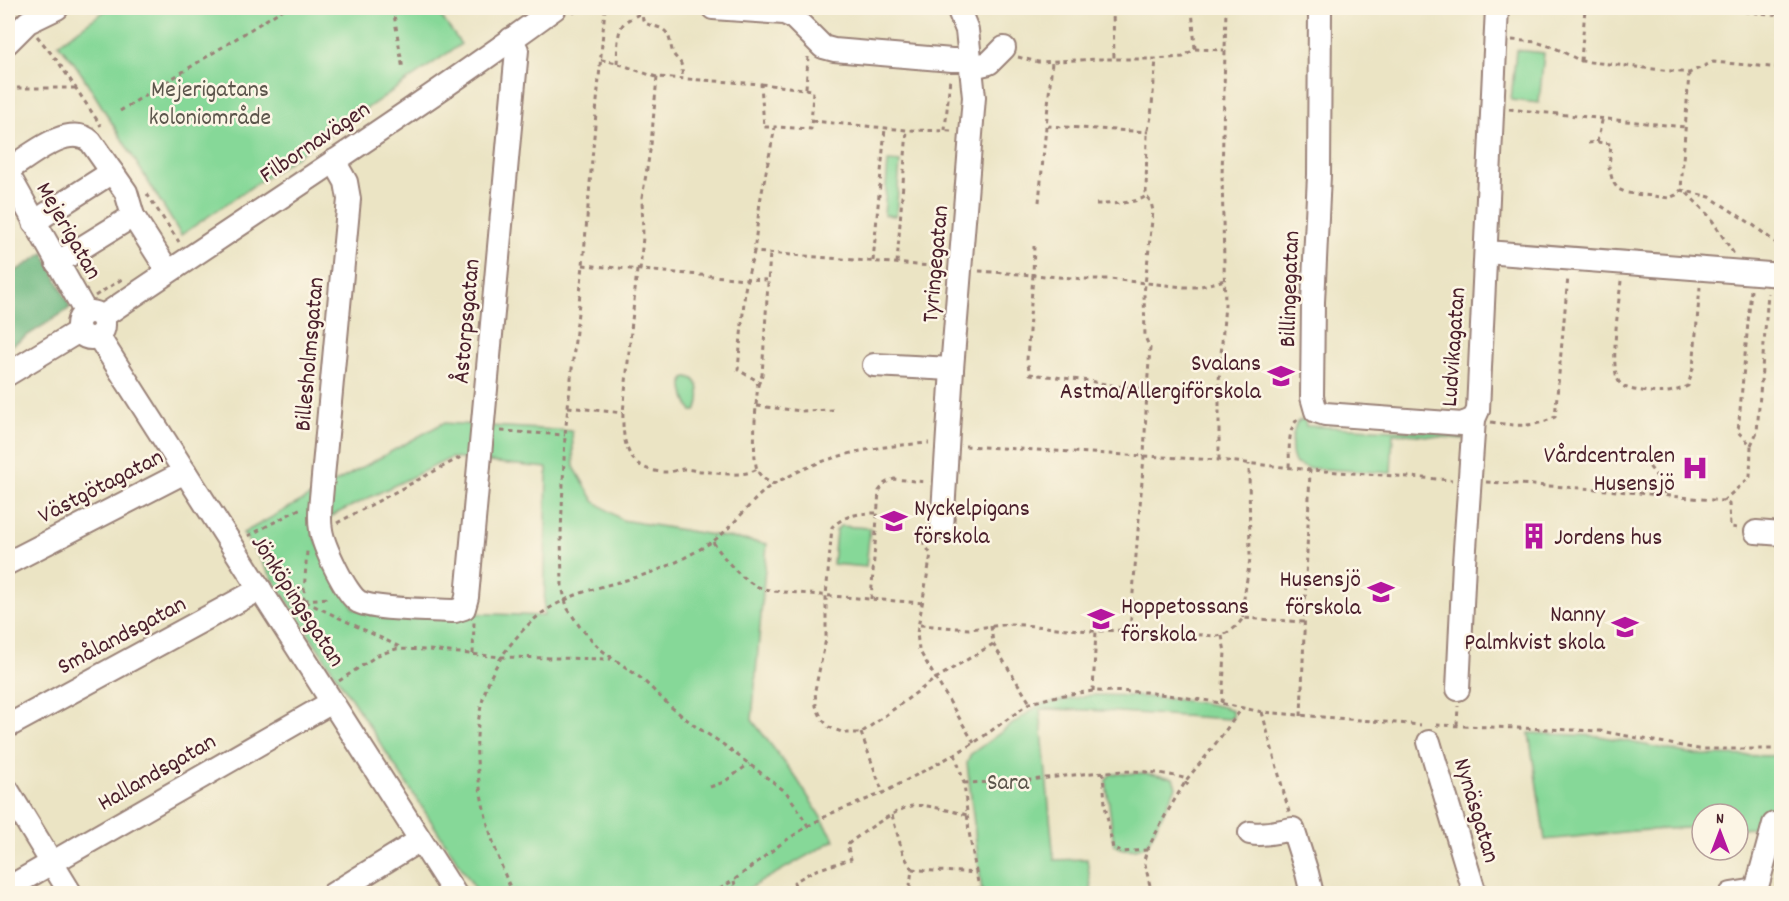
<svg xmlns="http://www.w3.org/2000/svg" width="1789" height="901" font-family="Dekko,sans-serif">
<style>
.green{fill:#86d898;stroke:#687c62;stroke-width:1.5;fill-rule:evenodd}
.forest{fill:#6cb880;stroke:#5b6c56;stroke-width:1.5}
.lines{fill:none;stroke-linecap:round;stroke-linejoin:round}
.minor-casing{stroke:#9a8278;stroke-width:26}
.path{stroke:#9a8278;stroke-width:3;stroke-dasharray:4.5 4.5;stroke-linecap:butt}
.minor{stroke:#fff;stroke-width:22}
.labels{text-anchor:middle;stroke-width:5;stroke-linejoin:round;paint-order:stroke}
.park-label{font-size:24px;fill:#5c564c;stroke:#fcf5e5}
.street-label{font-size:24px;fill:#4a1f2b;stroke:#fcf5e5}
.poi-label{font-size:24px;fill:#4a1f2b;stroke:#fcf5e5;text-anchor:end}
</style>
<rect width="100%" height="100%" fill="#fcf5e5"/>
<filter id="ink" filterUnits="userSpaceOnUse"><feTurbulence type="fractalNoise" baseFrequency=".0167" numOctaves="2"/><feDisplacementMap in="SourceGraphic" scale="12" xChannelSelector="R" yChannelSelector="G"/><feConvolveMatrix kernelMatrix="1 2 1 2 8 2 1 2 1" color-interpolation-filters="sRGB"/></filter>
<filter id="wash" filterUnits="userSpaceOnUse"><feTurbulence type="fractalNoise" baseFrequency=".008" numOctaves="4" result="noise"/><feDisplacementMap in="SourceGraphic" scale="24" xChannelSelector="R" yChannelSelector="G"/><feGaussianBlur stdDeviation="1.35" result="paint"/><feColorMatrix in="noise" values="0 0 0 0 0 0 0 0 0 0 0 0 0 0 0 0 0 1.4 0 .05"/><feComposite in="paint" operator="in"/></filter>
<g filter="url(#wash)">
<rect width="100%" height="100%" fill="#ebe4c4"/>
<g class="green">
<path d="M109,8h326l26,36 -280,191 -98,-159 -11,-16 -14,-16z"/>
<path d="M1516,50l28,3 -5,50 -28,-3z"/>
<path d="M888,161l12,1 -4,54 -12,-1z"/>
<path d="M687,377c15,1 14,23 9,34h-4c-6,-8 -11,-23 -8,-33z"/>
<path d="M1301,420h4l1,6 158,7v6l-71,-6 -2,40 -84,-5 -11,-4c-7,-12 -4,-29 1,-42z"/>
<path d="M443,423l129,8 2,36 20,34 28,19 145,24 -15,176 45,59 38,61 -94,53h-263l-235,-360zM451,458l96,10 -3,148 -190,-7 -41,-74 20,-20z"/>
<path d="M840,526l30,2 -4,39 -33,-3 3,-33z"/>
<path d="M1091,695c35,0 69,2 104,7 13,2 25,3 37,8l1,7 -4,2 -142,-9 -47,-1 14,151 33,-1 5,34h-110l-15,-130 4,-9 68,-49z"/>
<path d="M1529,733l70,3 97,19 85,1v21l-15,52 -28,-1v-14h-36v13l-69,4 -88,9z"/>
<path d="M1144,773l29,5 3,9 -29,58c-10,5 -24,7 -33,0l-8,-65 5,-6z"/>
</g>
<path class="forest" d="M44,253l26,54 -4,4 -58,37v-72z"/>
</g>
<g filter="url(#ink)">
<g class="lines">
<g class="minor-casing">
<g id="minor">
<path d="M713,8l71,5 9,4 30,30 11,3 118,10h19"/>
<path d="M1320,8l-1,167 -6,127 -1,95 4,14 9,3 137,10 12,-5"/>
<path d="M8,42l20,-20 29,-14"/>
<path d="M972,67l17,-4 15,-15"/>
<path d="M334,161l12,21 3,17 -28,299c-1,10 -2,21 0,32 2,15 25,65 38,72 16,8 75,8 96,9l9,-3 3,-11 50,-547 -6,-11"/>
<path d="M8,170c19,-12 61,-49 83,-28l35,50 7,24"/>
<path d="M8,174l78,139"/>
<path d="M34,222l78,-50"/>
<path d="M1486,252l296,23"/>
<path d="M57,263l76,-47 35,55"/>
<circle cx="91" cy="325" r="13"/>
<path d="M102,317c151,-103 305,-201 453,-309"/>
<path d="M98,336l357,558"/>
<path d="M874,365l78,4"/>
<path d="M8,374l71,-43"/>
<path d="M942,528l10,-159 22,-272 -7,-67 -9,-22"/>
<path d="M1756,532l26,2"/>
<path d="M8,563l177,-91"/>
<path d="M1458,689l6,-126 10,-144 4,-9 19,-402"/>
<path d="M8,726l252,-137"/>
<path d="M1429,742l46,152"/>
<path d="M8,791l63,103"/>
<path d="M1250,833c14,3 29,-2 43,-4l14,44 5,21"/>
<path d="M8,888l324,-186"/>
<path d="M333,894l87,-54"/>
<path d="M1731,894l25,-4"/>
<path d="M1755,894l19,-70"/>
</g>
</g>
<g class="path">
<path d="M393,8l10,62"/>
<path d="M605,8l-22,257 -18,170 -4,98 1,53 3,14 3,9 12,18 20,22 42,30 29,28 24,19 25,16 66,50 10,14 12,20"/>
<path d="M644,8c-7,22 11,14 21,23 6,6 5,15 8,22 2,5 7,7 8,11 2,5 1,10 1,14"/>
<path d="M1113,8l1,51"/>
<path d="M1192,8l3,41"/>
<path d="M1646,8h9"/>
<path d="M1700,8l82,7"/>
<path d="M573,13l8,-5"/>
<path d="M512,14l8,-6"/>
<path d="M37,36l22,27 42,63"/>
<path d="M1512,40l24,2 19,6 26,13 108,12 24,-11 69,6"/>
<path d="M1018,57l20,5 60,-3h58l27,-2 12,-8 29,1"/>
<path d="M601,60c19,2 37,12 56,17"/>
<path d="M1581,61l4,-53"/>
<path d="M617,63c1,-11 -1,-31 7,-40 4,-4 12,-7 17,-10"/>
<path d="M1689,73l-8,117 29,7 43,28 27,21 -1,11"/>
<path d="M761,84l52,6 -2,39 -36,-2"/>
<path d="M8,88h67"/>
<path d="M806,88l2,-31"/>
<path d="M1509,109l176,18"/>
<path d="M120,111l165,-103"/>
<path d="M812,121l95,9 46,1"/>
<path d="M1047,126l101,6"/>
<path d="M945,130l5,-52"/>
<path d="M1597,142l6,-25"/>
<path d="M1588,143l9,-1 14,2 -2,24 4,14 5,7 9,4 42,5 7,-3 5,-5"/>
<path d="M1687,193l23,24 24,37"/>
<path d="M147,194l32,48"/>
<path d="M1039,202l13,-140"/>
<path d="M1096,204c13,0 40,0 50,-8"/>
<path d="M1034,246l-1,29 52,4h24l75,8h13l28,-7"/>
<path d="M873,261l12,-133"/>
<path d="M897,263l10,-133"/>
<path d="M583,265l164,14 7,-27 189,15"/>
<path d="M637,270l-14,143c-1,33 6,60 46,59 5,-1 9,-2 14,-3 6,0 13,2 19,2 17,2 40,7 55,-2"/>
<path d="M640,270l3,-33 -1,-39 9,-53 6,-68 104,7 3,43h11l-15,75 -6,50"/>
<path d="M979,271l54,4 -6,85 3,14 59,7 27,5 31,3"/>
<path d="M767,280l-20,-1 -2,11 -7,80 18,10 2,5c-2,17 -7,73 0,87 4,6 9,9 15,12"/>
<path d="M1621,281c-2,19 -11,85 -3,99 4,9 16,10 24,11 18,3 30,2 46,-5l5,-18 7,-81"/>
<path d="M95,296l27,-17"/>
<path d="M758,385l4,-10 8,-122"/>
<path d="M757,406l44,5 32,-1"/>
<path d="M568,407l55,6"/>
<path d="M1491,422c23,4 43,6 64,-5l13,-140"/>
<path d="M501,431l64,4"/>
<path d="M1751,445l6,-13 11,-139"/>
<path d="M965,446l254,14 91,10 142,10"/>
<path d="M1219,460v-79l6,-77 -3,-127 4,-169"/>
<path d="M1616,460l30,2 17,23 1,10"/>
<path d="M1289,467c1,-15 -3,-42 12,-50"/>
<path d="M1486,482l110,7 127,12 6,3 1,23 8,1"/>
<path d="M1723,501l27,-24 1,-32 -13,-13 13,-142"/>
<path d="M876,513c-17,0 -31,2 -44,14l-6,69v43l-11,51 1,16 6,13 7,8 15,6h17l74,-54 58,-35"/>
<path d="M337,523l124,-66"/>
<path d="M923,532l1,12 7,10 -14,79 2,17 55,93"/>
<path d="M248,536l55,-29"/>
<path d="M713,542c11,16 24,33 41,43 13,7 31,7 45,8 42,4 83,7 125,10"/>
<path d="M871,599l8,-108 6,-8 9,-4 32,3"/>
<path d="M304,600l26,-2"/>
<path d="M288,601l14,-1 100,48"/>
<path d="M1243,618v-13l7,-46 -1,-95"/>
<path d="M302,619l5,-68"/>
<path d="M920,625l49,4 42,-5 80,7 39,-1 86,6c12,-1 21,-9 27,-18l61,4"/>
<path d="M991,626l2,18 37,59"/>
<path d="M1130,630l14,-174 3,-67 3,-41 -5,-11 -1,-43 9,-83 -2,-9 -5,-6 1,-62 4,-17 5,-58"/>
<path d="M473,654l1,-32"/>
<path d="M339,681l39,-26 18,-6 32,1 73,7 110,2"/>
<path d="M1093,691l3,-60"/>
<path d="M1222,703l3,-51 -3,-16"/>
<path d="M1262,712l27,100"/>
<path d="M1301,716l9,-246"/>
<path d="M1436,725l164,6 98,18h84"/>
<path d="M1457,725l1,-19"/>
<path d="M861,733l22,60"/>
<path d="M955,754l9,29 5,49 11,62"/>
<path d="M1103,772l2,33 8,44 9,3 25,-2"/>
<path d="M1185,782l5,5"/>
<path d="M964,783c18,-1 37,0 56,-2 55,-5 112,-18 167,-2"/>
<path d="M710,787l14,-5 25,-18"/>
<path d="M1778,809l4,-13"/>
<path d="M892,815l11,39 9,15 -3,25"/>
<path d="M912,869c21,3 42,2 64,4"/>
<path d="M734,881l3,13"/>
<path d="M513,894c-34,-77 -60,-179 -2,-250 15,-19 30,-33 52,-43 29,-15 64,-19 95,-31 18,-7 36,-17 52,-27 22,-13 41,-44 63,-59 6,-4 14,-6 20,-10 45,-22 86,-28 136,-31"/>
<path d="M712,894l22,-14 48,-37 26,-17 24,-13 51,-20 72,-39 19,-11 56,-40 27,-7 36,-5 52,1 65,9 52,11 159,13"/>
<path d="M797,894l-3,-12 19,-11 38,-12 -4,-14c13,-11 49,-36 65,-39 11,-3 43,6 55,9"/>
<path d="M1152,894l-8,-34 3,-10 18,-34 22,-37 20,-24 36,-48"/>
</g>
<use href="#minor" class="minor"/>
</g>
</g>
<defs>
<g id="school-bare" transform="scale(2.07)"><path d="M0-5L7-2L0 1L-7-2ZM-4 1L0 2.5L4 1V4Q0 6-4 4Z" fill="#b5179e" stroke="#fcf5e5" stroke-width="2.5" paint-order="stroke"/></g>
<g id="hospital-bare" transform="scale(2.07)"><path d="M-5-5h3v3.5h4V-5h3V5h-3V1.5h-4V5h-3Z" fill="#b5179e" stroke="#fcf5e5" stroke-width="2.5" paint-order="stroke"/></g>
<g id="building-bare" transform="scale(2.07)"><path d="M-4-6H4V6H1V3H-1V6H-4ZM-2.5-4.3h1.7v1.8h-1.7ZM.8-4.3h1.7v1.8H.8ZM-2.5-1h1.7V.8h-1.7ZM.8-1h1.7V.8H.8Z" fill="#b5179e" stroke="#fcf5e5" stroke-width="2.5" paint-order="stroke"/></g>
</defs>
<g fill-rule="evenodd">
<use href="#school-bare" x="1281" y="376"/>
<use href="#hospital-bare" x="1695" y="468"/>
<use href="#school-bare" x="894" y="521"/>
<use href="#building-bare" x="1534" y="536"/>
<use href="#school-bare" x="1381" y="592"/>
<use href="#school-bare" x="1101" y="619"/>
<use href="#school-bare" x="1625" y="627"/>
</g>
<g class="labels">
<g class="park-label">
<text x="210" y="96">Mejerigatans<tspan x="210" dy="28">koloniområde</tspan></text>
<text x="1008" y="789">Sara</text>
</g>
<g class="street-label">
<text transform="translate(314 141) rotate(-34)" y="8">Filbornavägen</text>
<text transform="translate(70 230) rotate(60)" y="8">Mejerigatan</text>
<text transform="translate(934 264) rotate(-85)" y="8">Tyringegatan</text>
<text transform="translate(1288 289) rotate(-88)" y="8">Billingegatan</text>
<text transform="translate(465 321) rotate(-85)" y="8">Åstorpsgatan</text>
<text transform="translate(1452 347) rotate(-86)" y="8">Ludvikagatan</text>
<text transform="translate(308 354) rotate(-85)" y="8">Billesholmsgatan</text>
<text transform="translate(100 485) rotate(-27)" y="8">Västgötagatan</text>
<text transform="translate(299 600) rotate(57)" y="8">Jönköpingsgatan</text>
<text transform="translate(121 634) rotate(-28)" y="8">Smålandsgatan</text>
<text transform="translate(156 771) rotate(-30)" y="8">Hallandsgatan</text>
<text transform="translate(1478 810) rotate(73)" y="8">Nynäsgatan</text>
</g>
<g class="poi-label">
<text x="1261" y="370">Svalans<tspan x="1261" dy="28">Astma/Allergiförskola</tspan></text>
<text x="1675" y="462">Vårdcentralen<tspan x="1675" dy="28">Husensjö</tspan></text>
<text x="914" y="515" text-anchor="start">Nyckelpigans<tspan x="914" dy="28">förskola</tspan></text>
<text x="1554" y="544" text-anchor="start">Jordens hus</text>
<text x="1361" y="586">Husensjö<tspan x="1361" dy="28">förskola</tspan></text>
<text x="1121" y="613" text-anchor="start">Hoppetossans<tspan x="1121" dy="28">förskola</tspan></text>
<text x="1605" y="621">Nanny<tspan x="1605" dy="28">Palmkvist skola</tspan></text>
</g>
</g>
<rect width="1789" height="901" fill="none" stroke="#fcf5e5" stroke-width="30"/>
<g transform="translate(1720 832)"><circle r="28" fill="#fcf5e5" stroke="#b59f9b" stroke-width="1.5"/>
<path d="M0-4.5L10 22L0 15L-10 22Z" fill="#b5179e"/>
<text y="-9" font-size="16" font-weight="bold" text-anchor="middle" fill="#4a1f2b">N</text>
</g>
</svg>
